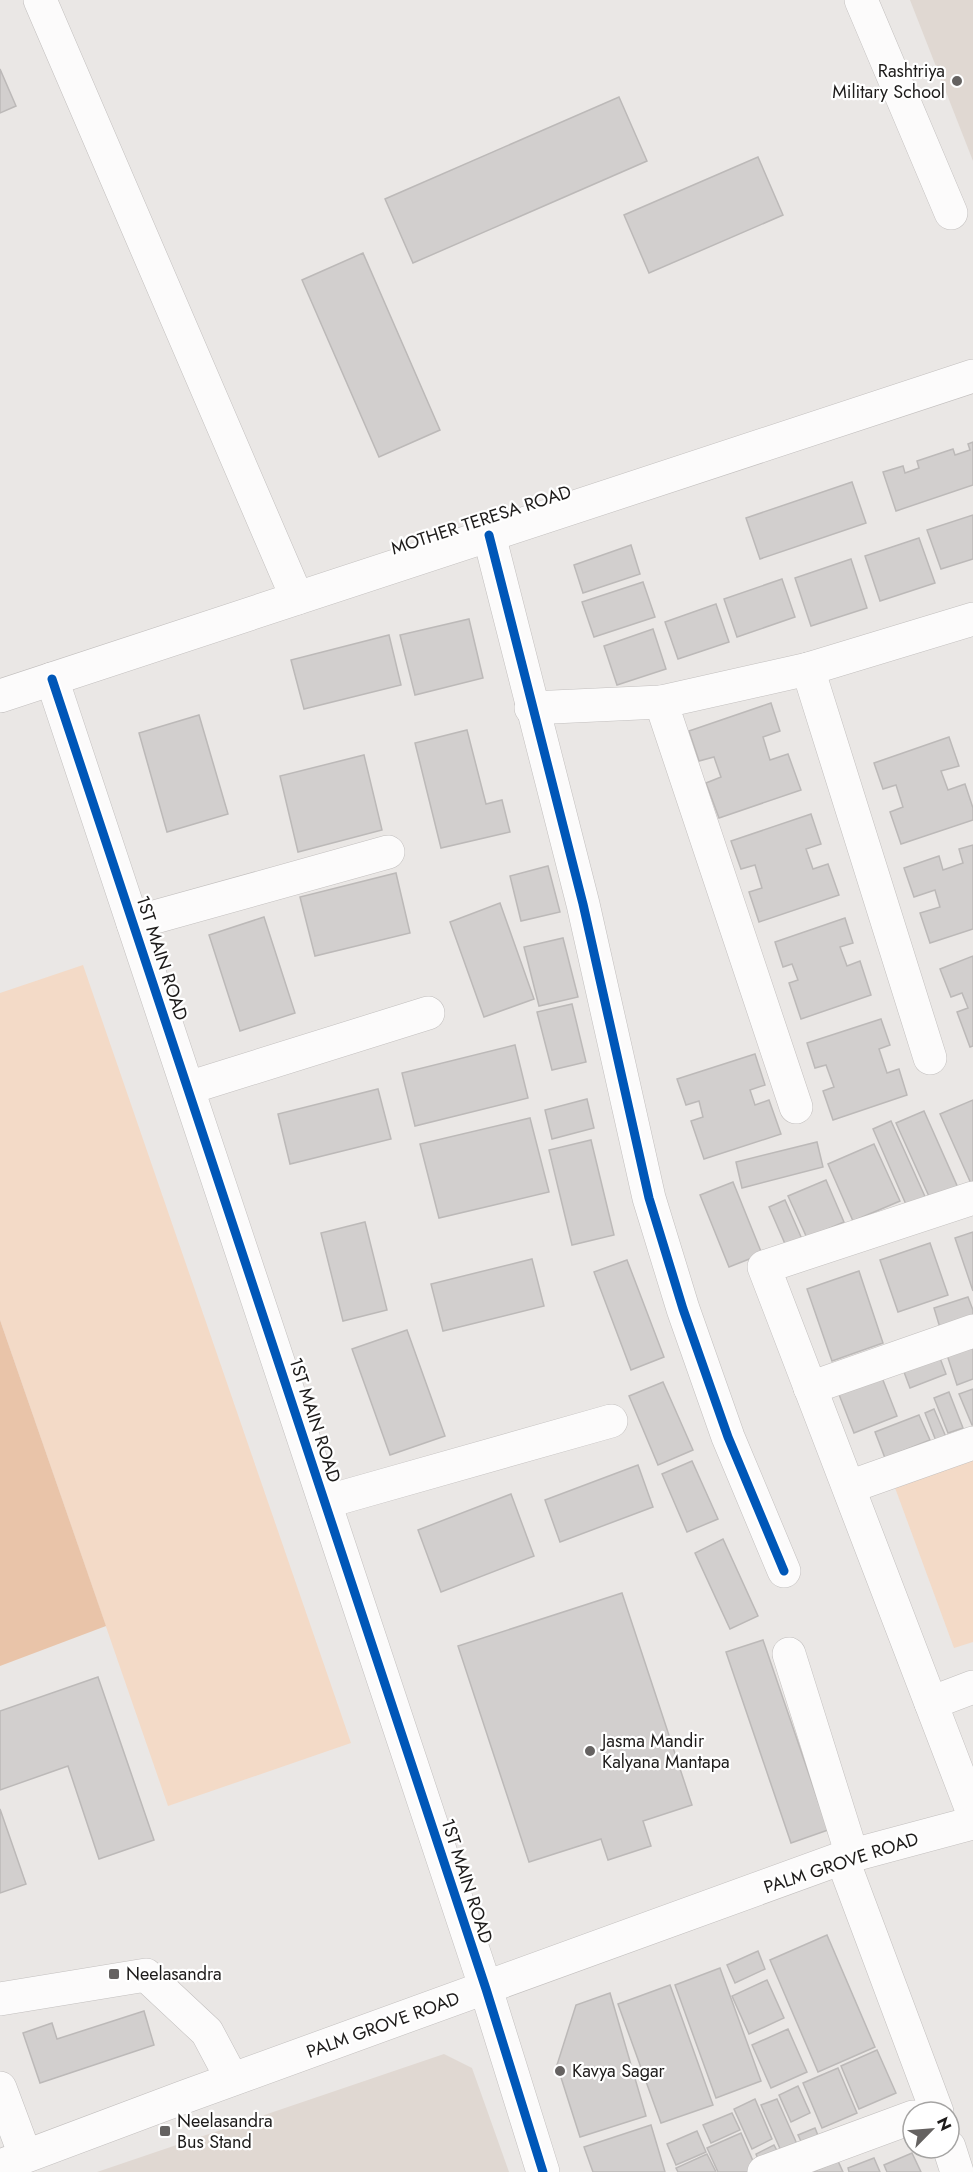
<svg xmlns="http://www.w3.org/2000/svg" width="973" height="2172" font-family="Jost,sans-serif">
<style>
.built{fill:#e0d8d2}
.green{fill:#f3dac7}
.forest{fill:#e9c4a9}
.building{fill:#d2cfce;stroke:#bcb9b8;stroke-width:1.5}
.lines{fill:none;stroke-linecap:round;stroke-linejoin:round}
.minor-casing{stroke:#c2bfbe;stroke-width:34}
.minor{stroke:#fcfbfb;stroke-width:33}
.cycleway-casing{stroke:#fff;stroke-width:13}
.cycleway{stroke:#0057b8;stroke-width:9}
.poi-dot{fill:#656261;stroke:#fff;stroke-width:2}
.labels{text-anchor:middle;stroke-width:4.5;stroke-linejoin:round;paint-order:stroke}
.poi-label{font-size:18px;fill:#1d1b1a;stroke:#fff;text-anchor:start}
.street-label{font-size:18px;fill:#1d1b1a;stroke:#fff}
</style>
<rect width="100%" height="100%" fill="#eae7e5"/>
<g class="built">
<path d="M910,0h63v161z"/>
<path d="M444,2054l28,14 37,104h-412z"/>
</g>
<g class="green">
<path d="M83,965l268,778 -183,63 -168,-486v-327z"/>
<path d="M973,1456v186l-19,6 -60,-163z"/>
</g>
<path class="forest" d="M0,1320l106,306 -106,40z"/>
<g class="building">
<path d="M0,69l16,37 -16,7z"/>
<path d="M619,97l28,64 -234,102 -28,-64z"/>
<path d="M758,157l25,58 -134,58 -25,-58z"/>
<path d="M363,253l77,177 -61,27 -77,-177z"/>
<path d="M973,442v43l-77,26 -13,-39 20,-6 2,7 14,-5 -2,-7 36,-12 2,6 15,-5 -2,-6z"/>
<path d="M852,482l14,41 -106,36 -14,-41z"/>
<path d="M973,515v44l-32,10 -14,-39z"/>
<path d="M919,538l16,45 -55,18 -15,-45z"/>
<path d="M631,545l9,29 -57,19 -9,-28z"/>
<path d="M851,559l16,49 -56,18 -16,-48z"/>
<path d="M782,579l13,38 -58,20 -13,-38z"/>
<path d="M643,582l12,35 -61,20 -12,-35z"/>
<path d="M716,604l13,38 -51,17 -13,-37z"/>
<path d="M469,619l14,59 -68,17 -15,-60z"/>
<path d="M653,629l13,40 -49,16 -13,-39z"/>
<path d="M389,635l12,50 -97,24 -13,-49z"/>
<path d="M771,703l9,28 -17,6 7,23 18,-6 13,36 -82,28 -13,-35 15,-6 -7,-20 -15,4 -10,-30z"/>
<path d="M199,715l29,99 -61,18 -28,-99z"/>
<path d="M467,730l19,74 16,-4 8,32 -69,16 -26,-105z"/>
<path d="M949,737l10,29 -18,5 7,19 17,-6 8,24v12l-72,24 -11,-32 13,-5 -7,-22 -13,4 -9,-26z"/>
<path d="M364,755l18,75 -84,22 -18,-76z"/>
<path d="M811,814l10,30 -15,5 7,20 15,-5 11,31 -80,27 -10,-30 13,-4 -7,-23 -14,4 -10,-28z"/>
<path d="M973,845v84l-43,14 -10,-30 20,-6 -5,-17 -21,7 -10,-29 35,-12 4,14 20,-7 -4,-14z"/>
<path d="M548,866l12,46 -39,9 -11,-45z"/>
<path d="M396,873l14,60 -95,23 -15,-59z"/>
<path d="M500,903l34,96 -50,18 -34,-95z"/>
<path d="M264,917l31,96 -55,18 -31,-96z"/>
<path d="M845,918l8,25 -13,4 7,19 13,-5 11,34 -70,24 -12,-36 9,-3 -6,-16 -9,3 -8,-25z"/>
<path d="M563,938l15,59 -39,9 -15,-59z"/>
<path d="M973,956v90l-3,1 -13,-35 11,-4 -6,-15 -11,4 -11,-28z"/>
<path d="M572,1004l14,58 -34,8 -15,-58z"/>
<path d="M881,1019l9,26 -11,4 8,24 12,-4 8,26 -74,25 -10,-29 11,-4 -8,-22 -11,3 -8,-25z"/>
<path d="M515,1045l13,53 -113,28 -13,-53z"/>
<path d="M755,1054l10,31 -15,5 5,15 14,-5 12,34 -77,25 -13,-38 12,-4 -4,-16 -13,4 -9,-26z"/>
<path d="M378,1089l13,50 -101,25 -12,-50z"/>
<path d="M587,1099l7,29 -42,11 -7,-29z"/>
<path d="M973,1100v88l-33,-74z"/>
<path d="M924,1111l35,79 -27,13 -36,-80z"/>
<path d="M530,1118l19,74 -110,26 -19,-74z"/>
<path d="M891,1121l36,80 -19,8 -35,-80z"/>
<path d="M591,1140l23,95 -42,10 -23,-95z"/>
<path d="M817,1142l6,25 -81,21 -6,-26z"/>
<path d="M874,1144l26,57 -47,20 -25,-57z"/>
<path d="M826,1180l18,42 -37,16 -19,-42z"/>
<path d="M733,1182l29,72 -33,13 -29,-72z"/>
<path d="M785,1200l20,46 -16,7 -20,-46z"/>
<path d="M365,1222l22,88 -44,11 -22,-88z"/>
<path d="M973,1232v59l-18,-53z"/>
<path d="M930,1243l18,52 -50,17 -18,-52z"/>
<path d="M532,1259l12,47 -101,25 -12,-47z"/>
<path d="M627,1260l37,97 -33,13 -37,-98z"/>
<path d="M859,1271l24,72 -51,18 -25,-72z"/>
<path d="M968,1297l5,13v10l-32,11 -7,-23z"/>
<path d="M407,1330l38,106 -55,19 -38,-106z"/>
<path d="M973,1343v36l-16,6 -10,-30z"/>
<path d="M937,1350l9,24 -36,14 -9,-24z"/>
<path d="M881,1375l16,41 -43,17 -16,-41z"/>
<path d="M663,1382l30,68 -35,15 -29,-69z"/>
<path d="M973,1389v36h-1l-13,-31z"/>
<path d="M949,1392l14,36 -15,5 -14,-35z"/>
<path d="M934,1409l12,28 -10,4 -11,-28z"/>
<path d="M919,1415l11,25 -45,18 -10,-26z"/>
<path d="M692,1461l26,58 -31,13 -25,-58z"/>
<path d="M638,1465l15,42 -93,35 -15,-42z"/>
<path d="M511,1494l23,62 -93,36 -23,-62z"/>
<path d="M723,1539l35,77 -28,13 -35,-76z"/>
<path d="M622,1593l70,212 -49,16 8,25 -43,14 -7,-21 -72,23 -71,-216z"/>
<path d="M763,1640l65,190 -37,13 -65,-191z"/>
<path d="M98,1677l56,163 -55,19 -31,-93 -68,24v-79z"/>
<path d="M0,1809l26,75 -26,9z"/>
<path d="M827,1935l48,112 -57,25 -48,-112z"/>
<path d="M758,1951l7,18 -30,14 -8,-18z"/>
<path d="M720,1968l41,113 -45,17 -41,-113z"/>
<path d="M767,1980l17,38 -35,16 -17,-38z"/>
<path d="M670,1985l43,120 -52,18 -43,-119z"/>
<path d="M610,1993l36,123 -66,21 -23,-72 19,-60z"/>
<path d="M144,2011l10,34 -114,38 -17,-50 29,-10 5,16z"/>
<path d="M788,2029l19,43 -36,16 -19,-43z"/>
<path d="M877,2050l19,43 -37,16 -18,-43z"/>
<path d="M838,2068l19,45 -35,15 -19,-45z"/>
<path d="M798,2086l12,27 -19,9 -12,-27z"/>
<path d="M755,2099l17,40 -20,10 -18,-40z"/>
<path d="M777,2099l24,54 -16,7 -24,-55z"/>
<path d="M732,2113l8,17 -29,13 -8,-18z"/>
<path d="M651,2125l14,47h-72l-9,-25z"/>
<path d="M815,2128l6,15 -16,7 -7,-15z"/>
<path d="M697,2131l9,21 -30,13 -9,-21z"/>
<path d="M741,2133l15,35 -8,4h-30l-11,-24z"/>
<path d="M774,2145l8,15 -20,9 -6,-15z"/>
<path d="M912,2153l9,19h-34l-3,-7z"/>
<path d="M707,2154l9,18h-38l-2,-4z"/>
<path d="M874,2158l6,14h-31l-1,-4z"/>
<path d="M838,2161l5,11h-31z"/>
</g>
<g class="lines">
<g class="minor-casing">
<g id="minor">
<path d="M40,0l257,598"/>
<path d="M861,0l90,213"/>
<path d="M489,535l94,369 66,294 34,111 45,128 56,134"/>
<path d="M808,669l122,389"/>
<path d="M52,679l434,1310 57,183"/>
<path d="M0,696l973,-320"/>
<path d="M531,708l130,-6"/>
<path d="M133,923l255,-71"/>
<path d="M188,1088l240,-75"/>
<path d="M796,1107l-135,-405 147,-33 165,-50"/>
<path d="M973,1198l-209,69 209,546"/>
<path d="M810,1388l163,-57"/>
<path d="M849,1487l124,-44"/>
<path d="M325,1502l286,-81"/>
<path d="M789,1654l63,201"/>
<path d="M931,1703l42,-16"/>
<path d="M842,1858l95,254"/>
<path d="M0,1999l146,-24 61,57 25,47"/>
<path d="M0,2088l25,67"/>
<path d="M949,2147l8,25"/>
<path d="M0,2166l184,-69 658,-239 131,-35"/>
<path d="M764,2172l149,-55"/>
</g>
</g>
<use href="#minor" class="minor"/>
<g class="cycleway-casing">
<g id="cycleway">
<path d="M489,535l94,369 66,294 34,111 45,128 56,134"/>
<path d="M52,679l434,1310 57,183"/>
</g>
</g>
<use href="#cycleway" class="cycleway"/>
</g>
<g class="poi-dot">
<circle cx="957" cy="81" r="6"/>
<circle cx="590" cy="1751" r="6"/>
<rect x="108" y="1968" width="12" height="12" rx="3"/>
<circle cx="560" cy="2071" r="6"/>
<rect x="159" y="2125" width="12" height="12" rx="3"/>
</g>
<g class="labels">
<g class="poi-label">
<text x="945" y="77" text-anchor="end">Rashtriya<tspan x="945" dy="21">Military School</tspan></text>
<text x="602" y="1747">Jasma Mandir<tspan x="602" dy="21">Kalyana Mantapa</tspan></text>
<text x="126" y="1980">Neelasandra</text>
<text x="572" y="2077">Kavya Sagar</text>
<text x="177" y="2127">Neelasandra<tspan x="177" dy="21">Bus Stand</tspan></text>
</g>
<g class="street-label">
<text transform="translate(481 520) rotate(-18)" y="6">MOTHER TERESA ROAD</text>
<text transform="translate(162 958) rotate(72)" y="6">1ST MAIN ROAD</text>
<text transform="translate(315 1420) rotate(72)" y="6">1ST MAIN ROAD</text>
<text transform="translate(841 1863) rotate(-18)" y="6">PALM GROVE ROAD</text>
<text transform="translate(467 1881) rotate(72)" y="6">1ST MAIN ROAD</text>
<text transform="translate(383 2025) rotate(-20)" y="6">PALM GROVE ROAD</text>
</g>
</g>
<g transform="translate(931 2130) rotate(65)"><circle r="28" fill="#ffffff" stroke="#a5a4a3" stroke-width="1.5"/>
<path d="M0-4.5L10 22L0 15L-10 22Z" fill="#656261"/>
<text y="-9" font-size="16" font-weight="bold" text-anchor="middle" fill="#1d1b1a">N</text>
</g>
</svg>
